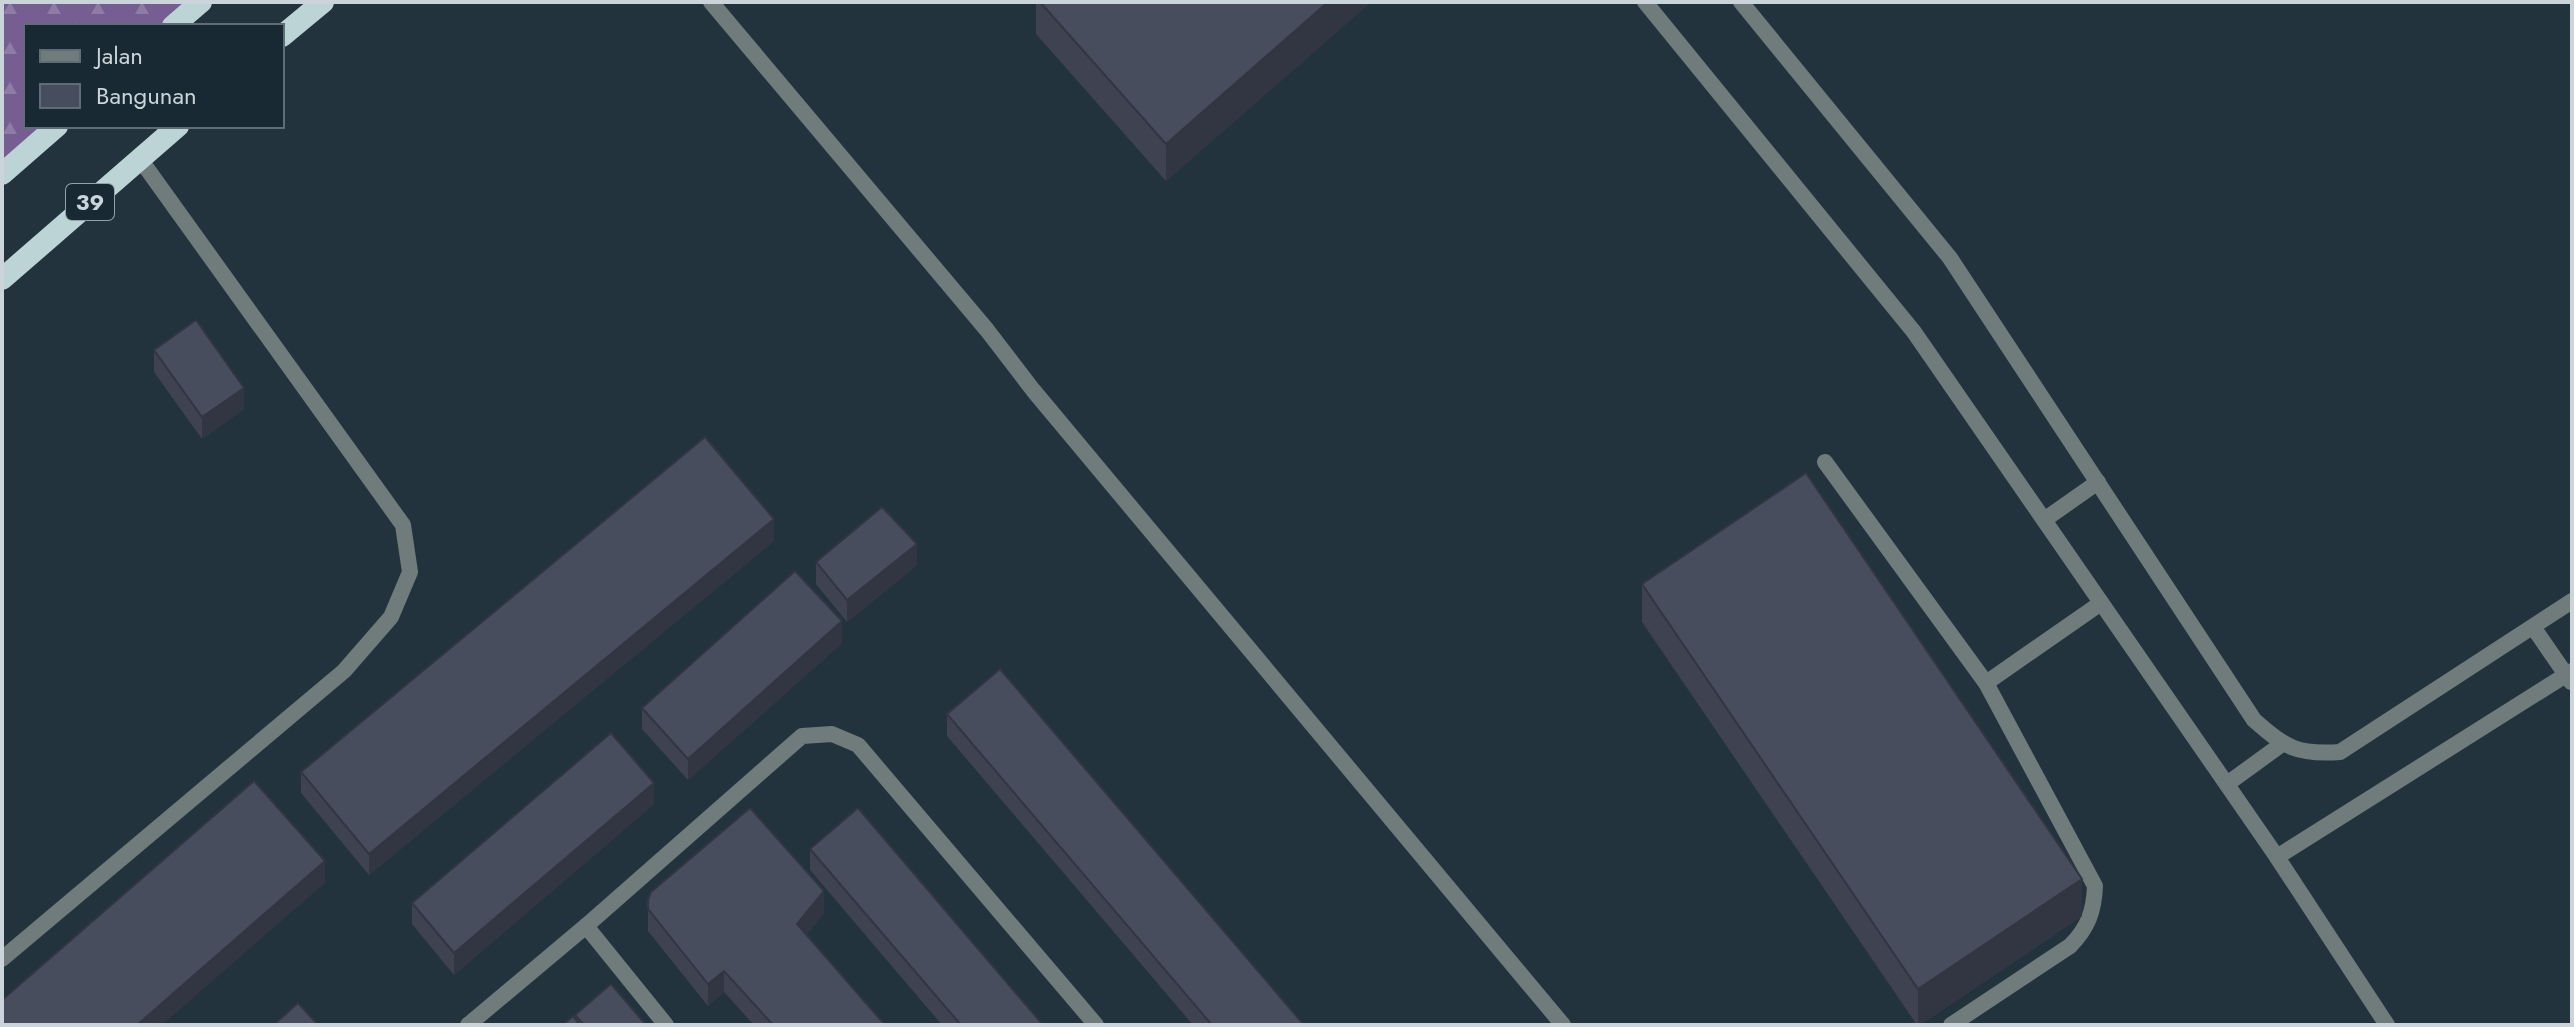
<svg xmlns="http://www.w3.org/2000/svg" width="2574" height="1027" font-family="Jost,sans-serif">
<style>
.forest{fill:url(#forest-firs)}
.lines{fill:none;stroke-linecap:round;stroke-linejoin:round}
.service{stroke:#707b7c;stroke-width:16}
.minor{stroke:#707b7c;stroke-width:16}
.trunk{stroke:#bcd4d6;stroke-width:22}
.wall{fill:#3e4251}
.shaded-wall{fill:#323642}
.building{fill:#484d5e;stroke:#323642;stroke-width:2}
.labels{text-anchor:middle;stroke-width:8;stroke-linejoin:round;paint-order:stroke}
.shield{fill:#192933;stroke:#95a1a8;stroke-width:2}
.shield-label{font-size:22px;font-weight:bold;fill:#cad4da}
</style>
<defs>
<pattern id="forest-firs" width="22" height="20" patternUnits="userSpaceOnUse" patternTransform="scale(2)"><rect width="22" height="20" fill="#765e92"/><path d="M5 1l3.5 6h-7zM16 11l3.5 6h-7z" fill="#8e7ca6"/></pattern>
</defs>
<rect width="100%" height="100%" fill="#23333d"/>
<path class="forest" d="M2,2h187l-27,24h-136v100h21l-45,39z"/>
<g class="lines">
<g class="service">
<path d="M711,2l276,328 46,60 530,635"/>
<path d="M1645,2l269,330 363,525 295,-186"/>
<path d="M1741,2l209,256 304,462c32,28 43,35 86,32l232,-151"/>
<path d="M1825,462l161,221 109,203c-1,25 -7,42 -25,60l-119,79"/>
<path d="M2044,520l54,-38"/>
<path d="M2533,627l38,55"/>
<path d="M1986,683l115,-80"/>
<path d="M2227,784l55,-40"/>
<path d="M2277,857l110,168"/>
</g>
<g class="minor">
<path d="M586,926l80,99"/>
<path d="M2,959l342,-288 47,-54 19,-45 -7,-47 -263,-366"/>
<path d="M468,1025l118,-99 216,-190 30,-2 26,11 238,280"/>
</g>
<g class="trunk">
<path d="M173,26l28,-24"/>
<path d="M282,36l41,-34"/>
<path d="M2,174l55,-48"/>
<path d="M2,279l176,-153"/>
</g>
</g>
<g class="wall">
<path d="M1036,2h335l-205,179 -130,-147z"/>
<path d="M154,350l90,59 -42,30 -48,-67z"/>
<path d="M774,541l-405,334 -68,-82v-21z"/>
<path d="M816,562l101,3 -70,57 -31,-38z"/>
<path d="M1642,584l440,332 -162,109h-3l-275,-403z"/>
<path d="M842,643l-154,137 -46,-51v-21z"/>
<path d="M947,714l357,311h-111l-246,-289z"/>
<path d="M654,804l-200,171 -42,-51v-21z"/>
<path d="M810,849l233,176h-101l-132,-155z"/>
<path d="M648,900l176,13 -18,22 79,90h-131l-30,-33 -16,14 -60,-75z"/>
<path d="M575,1015l71,10h-83l12,-5z"/>
</g>
<g class="shaded-wall">
<path d="M1328,2h43l-205,179v-37z"/>
<path d="M244,388v21l-42,30v-22z"/>
<path d="M774,519v22l-405,334v-21z"/>
<path d="M917,544v21l-70,57v-22z"/>
<path d="M842,621v22l-154,137v-21z"/>
<path d="M654,783v21l-200,171v-22z"/>
<path d="M325,861v22l-163,142h-25z"/>
<path d="M2082,879v37l-162,109h-2v-36z"/>
<path d="M824,891v22l-27,33v-22z"/>
<path d="M724,971v21l-16,14v-22z"/>
</g>
<g class="building">
<path d="M1040,2h288l-162,142z"/>
<path d="M196,320l48,68 -42,29 -48,-67z"/>
<path d="M705,437l69,82 -405,335 -68,-82z"/>
<path d="M1806,473l276,406 -164,110 -276,-405z"/>
<path d="M882,507l35,37 -70,56 -31,-38z"/>
<path d="M795,571l47,50 -154,138 -46,-51z"/>
<path d="M1000,669l304,356h-92l-265,-311z"/>
<path d="M611,733l43,50 -200,170 -42,-50z"/>
<path d="M254,781l71,80 -188,164h-135v-25z"/>
<path d="M750,808l74,83 -27,33 88,101h-112l-49,-54 -16,13 -60,-75v-9l3,-8z"/>
<path d="M858,808l185,217h-82l-151,-176z"/>
<path d="M611,984l35,41h-62l-9,-10z"/>
<path d="M298,1003l20,22h-38l-3,-3z"/>
<path d="M573,1016l7,9h-17z"/>
</g>
<g class="labels">
<rect class="shield" x="66" y="184" width="48" height="36" rx="6"/>
<g class="shield-label">
<text x="90" y="210">39</text>
</g>
</g>
<rect width="2574" height="1027" fill="none" stroke="#cad4da" stroke-width="8"/>
<rect x="24" y="24" width="260" height="104" fill="#192933" stroke="#606d76" stroke-width="2"/>
<rect x="40" y="50" width="40" height="12" fill="#707b7c" stroke="#606d76" stroke-width="2"/>
<text x="96" y="64" font-size="24" fill="#cad4da">Jalan</text>
<rect x="40" y="84" width="40" height="24" fill="#484d5e" stroke="#606d76" stroke-width="2"/>
<text x="96" y="104" font-size="24" fill="#cad4da">Bangunan</text>
</svg>
